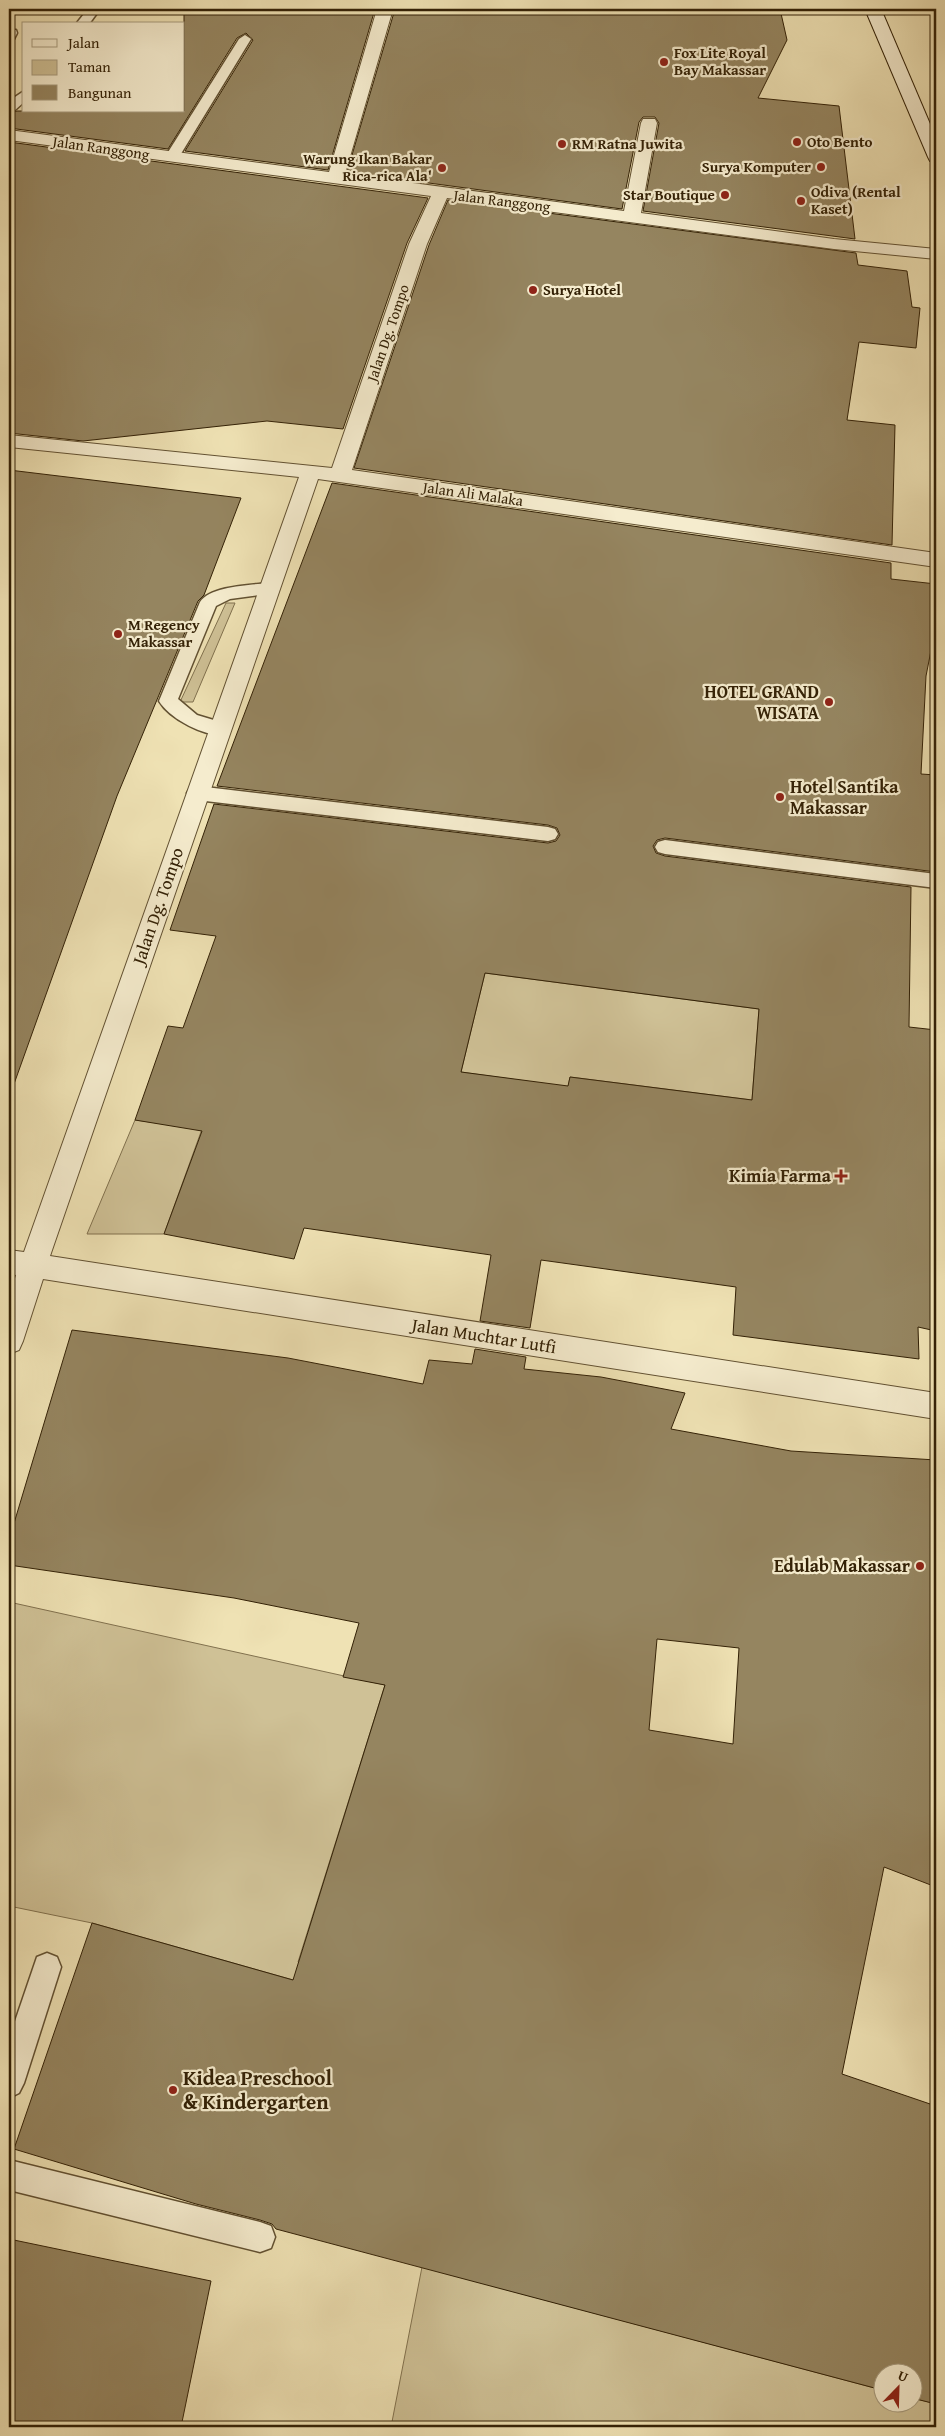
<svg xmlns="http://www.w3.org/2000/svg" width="945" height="2436" font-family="'Gentium Book Plus',serif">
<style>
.green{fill:#cfc196;stroke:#81714e}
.building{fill:#958560;stroke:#332106;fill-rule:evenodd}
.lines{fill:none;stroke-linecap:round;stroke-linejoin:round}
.service-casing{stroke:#625132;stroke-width:3}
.minor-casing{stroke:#625132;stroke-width:2}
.secondary-casing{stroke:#332106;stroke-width:2}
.service{fill:#f5ecce;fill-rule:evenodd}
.minor{fill:#f5ecce;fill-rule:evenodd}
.secondary{fill:#f5ecce;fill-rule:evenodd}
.poi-dot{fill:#8f2418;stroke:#f5ecce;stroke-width:2}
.labels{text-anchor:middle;stroke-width:4.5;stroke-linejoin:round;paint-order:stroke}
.far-poi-label{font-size:15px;font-weight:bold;fill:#332106;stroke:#f5ecce;text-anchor:start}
.far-street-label{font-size:15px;fill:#332106;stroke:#f5ecce}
.poi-label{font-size:18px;font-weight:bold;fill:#332106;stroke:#f5ecce;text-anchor:end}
.street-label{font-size:18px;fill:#332106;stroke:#f5ecce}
.near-poi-label{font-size:21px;font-weight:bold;fill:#332106;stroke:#f5ecce;text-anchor:start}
</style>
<rect width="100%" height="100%" fill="#efe2b4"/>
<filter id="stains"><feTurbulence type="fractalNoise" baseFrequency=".004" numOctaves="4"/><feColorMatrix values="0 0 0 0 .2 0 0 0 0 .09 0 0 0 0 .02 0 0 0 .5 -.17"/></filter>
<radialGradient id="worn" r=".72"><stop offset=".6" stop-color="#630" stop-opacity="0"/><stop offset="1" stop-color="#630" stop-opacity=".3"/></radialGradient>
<g class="green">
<path d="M226,603h9l-42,99h-13z"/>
<path d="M485,973l274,36 -7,91 -182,-23 -2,10 -107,-15z"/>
<path d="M135,1120l67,9 -38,105h-77z"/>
<path d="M9,1602l376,83 -87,277 41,31 -247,-70 -83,-17z"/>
<path d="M422,2267l460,123v14h30l1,-6 23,6v23h-545z"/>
</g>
<g class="building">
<path d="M184,9h191l-47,161 -143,-19 68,-111 -7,-7 -9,5 -69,111 -159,-21v-14l8,-3h167z"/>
<path d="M395,9h385l7,31 -29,58 81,8 16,133 -212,-28 16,-88 -4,-6h-12l-4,5 -17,87 -275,-37z"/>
<path d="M9,142l419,56 -21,45 -64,186 -76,-8 -184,20 -74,-8z"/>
<path d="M448,200l408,53 2,12 49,6 5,36 8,1 -4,40 -57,-6 -12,78 48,5 -3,120 -538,-77 75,-223z"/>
<path d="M9,470l232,28 -37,97 -6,6 -81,195 -103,288 -5,-1z"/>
<path d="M332,483l559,80v16l45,5v41l-10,51 -5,98 15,1v97l-271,-34 -8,2 -4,6 3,7 9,3 246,31 -2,140 27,3v301l-18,-4 1,32 -186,-24 3,-48 -195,-27 -11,68 -50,-7 11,-66 -187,-27 -10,31 -130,-25 38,-103 -67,-11 33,-94 15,2 33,-92 -46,-6 44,-126 334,39 8,-2 4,-6 -3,-7 -9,-3 -331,-39zM485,973l274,36 -7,91 -182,-23 -2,9 -107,-14z"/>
<path d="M72,1330l216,28 135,26 6,-24 43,4 3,-15 51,8 -2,12 77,8 84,16 -14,36 120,22 145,9v427l-52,-20 -42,207 94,32v298l-24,-6v-24h-30v16l-606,-161 -4,-5 -12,-4 -64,-16 -182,-55 78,-226 201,57 92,-295 -42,-8 16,-54 -125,-25 -225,-33v-25zM657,1639l82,9 -6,96 -84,-14z"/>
<path d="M9,2239l202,42 -30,146h-172z"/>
</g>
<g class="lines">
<g class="service-casing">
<g id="service">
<path d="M88,9h12l-11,15h-13z"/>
<path d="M9,30h7l1,3 -3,6 -5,1z"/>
<path d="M245,35l6,4 -72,118 -2,3h-10l-2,-3 74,-118z"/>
<path d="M24,91v11l-10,9 -5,1v-11z"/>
<path d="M268,583l6,2 3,4 -3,4 -44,6 -14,7 -38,93 19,16 30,9 2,5 -2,5c-21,5 -58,-16 -68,-33l41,-99c10,-16 51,-17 68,-19z"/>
<path d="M197,786l351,41 7,2 3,5 -3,5 -7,2 -351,-41 -7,-2 -3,-5 3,-5z"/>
<path d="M665,840l271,34v14l-271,-34 -7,-2 -3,-5 3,-5z"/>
<path d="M47,1953l10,4 4,10 -37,116 -5,10 -10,5v-59l28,-82z"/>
<path d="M9,2160l251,62 11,4 4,11 -4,11 -11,4 -251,-62z"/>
</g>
</g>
<g class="minor-casing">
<path id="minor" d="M377,9h16l-48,165 279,37 17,-88 2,-4h12l2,4 -16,90 193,26 102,10v10l-102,-10 -387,-51 -20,46 -75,226 584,83v14l-618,-88 -268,777 886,137v26l-893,-140 -20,62 -4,9 -10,4v-56l7,-23 -7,-1v-24l15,2 275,-775 -290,-30v-12l323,33 77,-224 22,-48 -422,-56v-10l320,42z"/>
</g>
<g class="secondary-casing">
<path id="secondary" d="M865,9h16l55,129v24l-6,-1 -2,-4z"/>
</g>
<use href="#service" class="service"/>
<use href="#minor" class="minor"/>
<use href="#secondary" class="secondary"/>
</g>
<g class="poi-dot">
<circle cx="664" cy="62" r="5"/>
<circle cx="797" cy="142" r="5"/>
<circle cx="562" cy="144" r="5"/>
<circle cx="821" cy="167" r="5"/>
<circle cx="442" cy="168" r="5"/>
<circle cx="725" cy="195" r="5"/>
<circle cx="801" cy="201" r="5"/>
<circle cx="533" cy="290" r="5"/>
<circle cx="118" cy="634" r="5"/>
<circle cx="829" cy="702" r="5"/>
<circle cx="780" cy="797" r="5"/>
<path d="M838.5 1168.5h5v5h5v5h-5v5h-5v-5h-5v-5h5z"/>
<circle cx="920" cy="1566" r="5"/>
<circle cx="173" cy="2090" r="5"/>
</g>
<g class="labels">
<g class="far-poi-label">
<text x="674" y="58">Fox Lite Royal<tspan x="674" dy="17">Bay Makassar</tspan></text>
<text x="807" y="147">Oto Bento</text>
<text x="572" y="149">RM Ratna Juwita</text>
<text x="432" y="164" text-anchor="end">Warung Ikan Bakar<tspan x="432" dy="17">Rica-rica Ala'</tspan></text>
<text x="811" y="172" text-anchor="end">Surya Komputer</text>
<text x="811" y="197">Odiva (Rental<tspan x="811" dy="17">Kaset)</tspan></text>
<text x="715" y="200" text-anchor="end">Star Boutique</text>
<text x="543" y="295">Surya Hotel</text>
<text x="128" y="630">M Regency<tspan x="128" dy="17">Makassar</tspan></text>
</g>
<g class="far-street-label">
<text transform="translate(101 148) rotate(8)" y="5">Jalan Ranggong</text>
<text transform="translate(502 201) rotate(7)" y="5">Jalan Ranggong</text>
<text transform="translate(388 333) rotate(-71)" y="5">Jalan Dg. Tompo</text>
<text transform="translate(473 494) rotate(8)" y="5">Jalan Ali Malaka</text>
</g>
<g class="poi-label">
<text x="819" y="698">HOTEL GRAND<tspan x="819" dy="21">WISATA</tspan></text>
<text x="790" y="793" text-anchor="start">Hotel Santika<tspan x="790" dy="21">Makassar</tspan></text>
<text x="831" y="1182">Kimia Farma</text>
<text x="910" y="1572">Edulab Makassar</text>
</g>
<g class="street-label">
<text transform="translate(158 906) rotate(-71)" y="6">Jalan Dg. Tompo</text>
<text transform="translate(484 1336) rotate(9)" y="6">Jalan Muchtar Lutfi</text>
</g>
<g class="near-poi-label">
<text x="183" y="2085">Kidea Preschool<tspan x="183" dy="24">&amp; Kindergarten</tspan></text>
</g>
</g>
<rect width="945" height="2436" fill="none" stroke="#efe2b4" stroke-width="30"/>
<rect x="10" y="10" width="925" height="2416" fill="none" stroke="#332106" stroke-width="2.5"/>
<rect x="15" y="15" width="915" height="2406" fill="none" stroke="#332106"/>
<rect x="22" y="22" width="162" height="90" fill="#f5ecce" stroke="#a79b7e"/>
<rect x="32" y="39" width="25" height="8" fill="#f5ecce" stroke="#a79b7e"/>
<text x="68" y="48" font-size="15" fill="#332106">Jalan</text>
<rect x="32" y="60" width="25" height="15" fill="#cfc196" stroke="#a79b7e"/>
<text x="68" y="72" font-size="15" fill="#332106">Taman</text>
<rect x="32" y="85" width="25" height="15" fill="#958560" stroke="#a79b7e"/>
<text x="68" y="98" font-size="15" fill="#332106">Bangunan</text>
<g transform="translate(898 2388) rotate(23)"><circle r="24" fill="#f5ecce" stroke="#a79b7e"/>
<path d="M0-4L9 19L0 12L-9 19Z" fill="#8f2418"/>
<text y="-8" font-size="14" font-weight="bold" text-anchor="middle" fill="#332106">U</text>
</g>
<rect width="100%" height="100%" filter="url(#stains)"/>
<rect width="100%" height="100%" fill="url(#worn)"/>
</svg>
